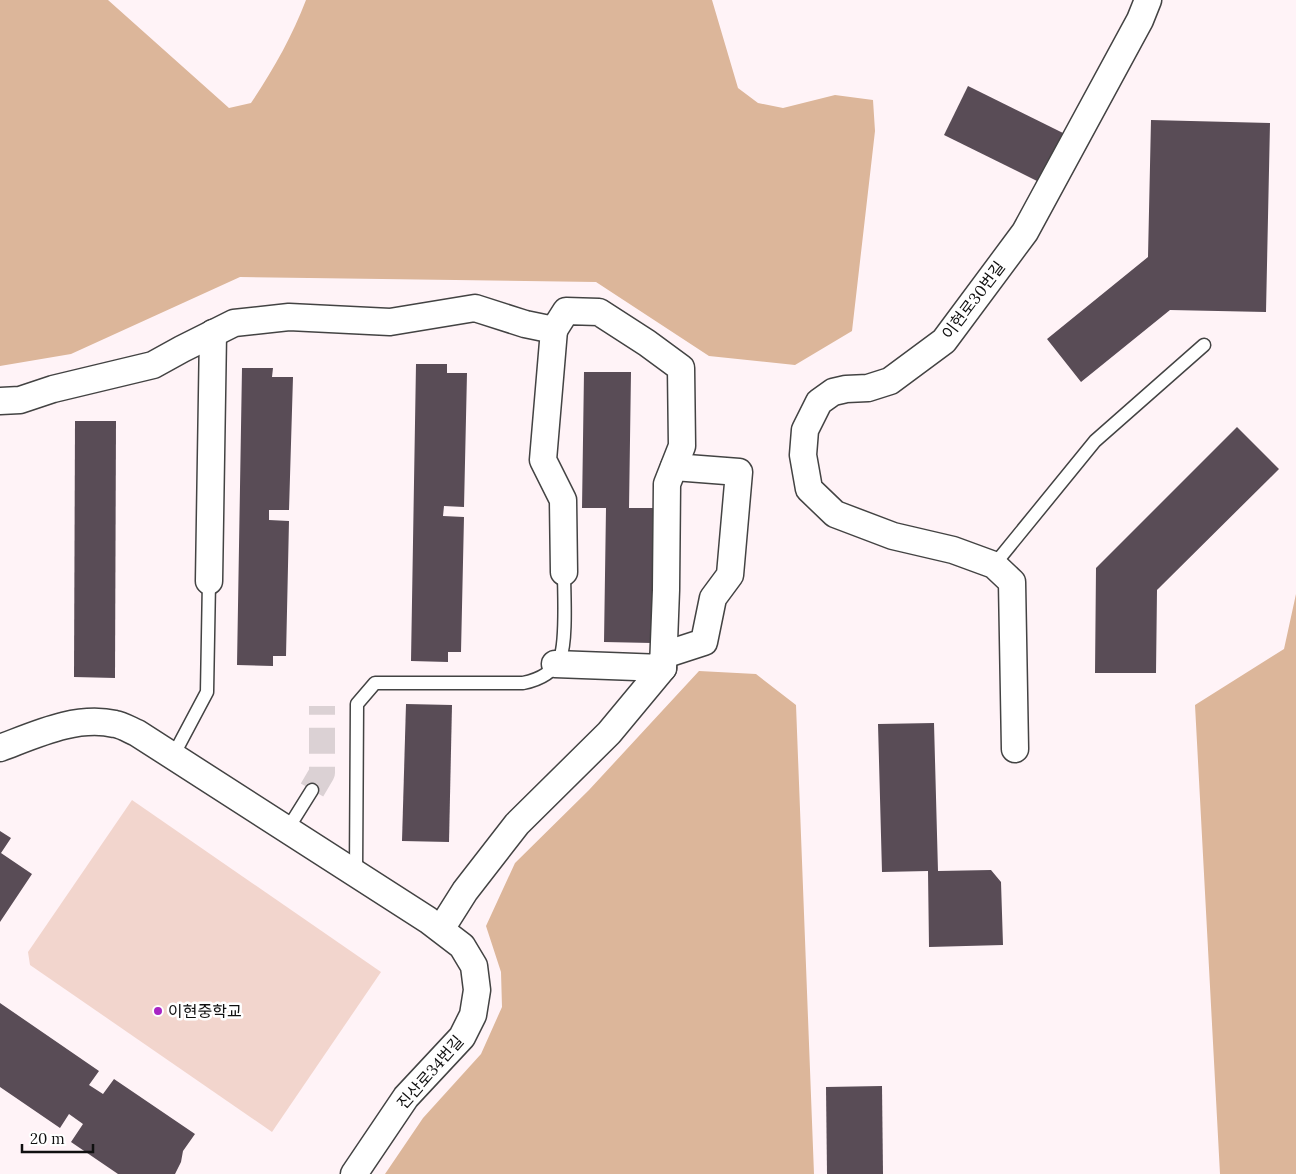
<svg xmlns="http://www.w3.org/2000/svg" width="1296" height="1174" font-family="Lora,'Noto Sans KR',serif">
<style>
.forest{fill:#dcb69a}
.pitch{fill:#f2d5cd}
.building{fill:#594c56}
.lines{fill:none;stroke-linecap:round;stroke-linejoin:round}
.street-tunnel{stroke:#dbd1d4;stroke-width:26;stroke-dasharray:26 13;stroke-linecap:butt}
.lane-casing{stroke:#434343;stroke-width:15}
.street-casing{stroke:#434343;stroke-width:29}
.lane{stroke:#fff;stroke-width:12}
.street{stroke:#fff;stroke-width:26}
.poi-dot{fill:#a824c4;stroke:#fff;stroke-width:2}
.labels{text-anchor:middle;stroke-width:5;stroke-linejoin:round;paint-order:stroke}
.street-label{font-size:16px;fill:#101010;stroke:#fff}
.poi-label{font-size:16px;fill:#101010;stroke:#fff;text-anchor:start}
</style>
<rect width="100%" height="100%" fill="#fff3f7"/>
<g class="forest">
<path d="M0,0h108l121,108 22,-5c22,-33 41,-66 55,-103h406l26,88 20,15 25,5 52,-13 38,5 2,31 -23,200 -57,34 -86,-9 -113,-74 -356,-5 -169,77 -71,12z"/>
<path d="M1296,594v580h-76l-25,-469 89,-56z"/>
<path d="M699,671l57,3 40,31 18,469h-429l38,-56 58,-64 21,-47 -1,-35 -15,-46 29,-63 74,-73z"/>
</g>
<path class="pitch" d="M132,800l249,172 -109,160 -242,-167 -2,-13z"/>
<g class="building">
<path d="M968,86l95,47 -24,49 -95,-47z"/>
<path d="M1151,120l119,3 -4,189 -96,-2 -89,72 -34,-43 101,-82z"/>
<path d="M416,364h31v9h20l-3,134 -20,-1 -1,10 21,1 -3,135h-13v10l-37,-1z"/>
<path d="M242,368h31l-1,9h21l-4,133h-20v10l20,1 -3,135h-13v10l-36,-1z"/>
<path d="M584,372h47l-2,136h24l-1,135 -48,-1 2,-134h-24z"/>
<path d="M75,421h41l-1,257 -41,-1z"/>
<path d="M1237,427l42,42 -122,121 -1,83h-61l1,-105z"/>
<path d="M406,704l46,1 -3,137 -47,-1z"/>
<path d="M934,723l4,148 53,-1 10,12 2,63 -74,2 -1,-76 -46,1 -4,-148z"/>
<path d="M0,831l11,7 -10,15 31,21 -32,48z"/>
<path d="M0,1003l99,68 -10,14 14,9 11,-15 81,55 -12,17 -2,11 -6,12h-57l-47,-32 12,-18 -14,-10 -9,14 -60,-41z"/>
<path d="M882,1086l1,88h-56l-1,-87z"/>
</g>
<g class="lines">
<path class="street-tunnel" d="M312,790l10,-17v-67"/>
<g class="lane-casing">
<g id="lane">
<path d="M994,565l101,-124 109,-96"/>
<path d="M173,756l34,-64 2,-111"/>
<path d="M287,830l25,-40"/>
<path d="M356,874l1,-170 18,-21h148c15,-3 30,-10 37,-25 7,-17 4,-65 4,-86"/>
</g>
</g>
<g class="street-casing">
<g id="street">
<path d="M554,330l12,-19 33,1 48,31 34,25 1,78 -15,38 -1,106 -3,78 -108,-4"/>
<path d="M0,401l20,-1 33,-11 100,-24 29,-16 52,-26 55,-6 101,5 85,-14 50,16 29,6 -11,130 20,40 1,72"/>
<path d="M209,581l4,-248"/>
<path d="M664,655l40,-13 9,-44 17,-23 9,-103 -65,-5"/>
<path d="M0,748c35,-13 76,-33 115,-24 7,1 15,6 22,9l291,187 34,26 12,20 3,24 -4,25 -11,22 -56,60 -52,77"/>
<path d="M1015,749l-3,-167 -18,-17 -41,-15 -60,-14 -58,-22 -26,-25 -6,-34 2,-25 14,-28 14,-10 13,-3 22,-1 22,-7 54,-40 81,-109 115,-212 8,-20"/>
<path d="M441,929l24,-38 52,-67 92,-91 54,-65"/>
</g>
</g>
<use href="#lane" class="lane"/>
<use href="#street" class="street"/>
</g>
<circle class="poi-dot" cx="158" cy="1011" r="5"/>
<g class="labels">
<g class="street-label">
<text transform="translate(973 300) rotate(-53)" y="6">이현로30번길</text>
<text transform="translate(430 1072) rotate(-49)" y="6">진산로34번길</text>
</g>
<g class="poi-label">
<text x="168" y="1017">이현중학교</text>
</g>
</g>
<path d="M22 1144v8h71v-8" fill="none" stroke="#101010" stroke-width="2.5"/>
<text x="30" y="1144" font-size="15" fill="#101010" stroke="#ffffff" stroke-width="4" paint-order="stroke">20 m</text>
</svg>
